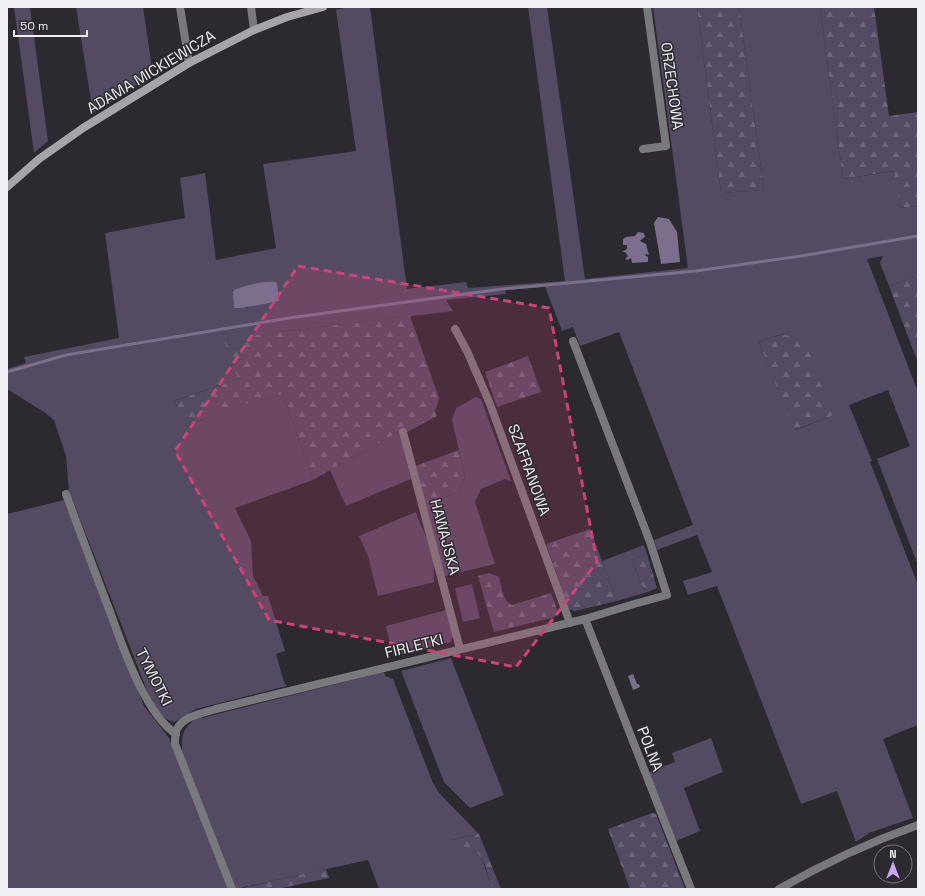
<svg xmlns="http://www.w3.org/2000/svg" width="925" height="896" font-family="'Space Grotesk',sans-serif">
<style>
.green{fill:#544a61;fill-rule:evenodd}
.forest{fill:url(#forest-firs)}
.water{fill:#7c6f8d}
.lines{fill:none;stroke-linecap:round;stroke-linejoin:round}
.stream{stroke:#7c6f8d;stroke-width:3}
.street{stroke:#79787c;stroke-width:8}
.secondary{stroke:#a6a4aa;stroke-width:8}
.marked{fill:#cb437a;fill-opacity:0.2;stroke:#cb437a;stroke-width:3;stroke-dasharray:8 5;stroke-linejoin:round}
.labels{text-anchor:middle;stroke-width:3;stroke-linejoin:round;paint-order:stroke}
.street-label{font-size:15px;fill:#f1f0f4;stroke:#2c2930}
</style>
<defs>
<pattern id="forest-firs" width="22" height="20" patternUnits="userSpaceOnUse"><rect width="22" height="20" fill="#544a61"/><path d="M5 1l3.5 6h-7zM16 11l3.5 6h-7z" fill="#6d6478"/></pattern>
</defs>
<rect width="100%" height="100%" fill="#2c2930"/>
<g class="green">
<path d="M14,7h16l18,134 -14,12z"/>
<path d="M76,7h67l10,68 -60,38z"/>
<path d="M348,7h22l37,282 59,-7 2,6 97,-7 -37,-274h19l38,272 103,-11 -35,-261h44l24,186 43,-3 -25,-183h81l23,172 52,-8 5,37 18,-2v73l-1,-3 -28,10 -9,-23 3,-7 -16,3 51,133v173l-41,-106 33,-13 -22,-56 -39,15 23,56 -2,1 48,123v140l-35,14 30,79 -44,15 -13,9 -19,-51 -36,13 -84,-218 -29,9 -5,-14 29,-9 -15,-37 -40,15 -3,-10 39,-15 -74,-193 -39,14 -7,-19 -11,4 -17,-44 -40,3 1,4 -60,6 7,11 -174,21 -41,47 -64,22 13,25 20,-8 -3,-4 79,-20 30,86 -78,28 16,33 2,35 10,20h5l17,55 -9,3 8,28 3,4 -91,23 -22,13c-13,-3 -17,-14 -24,-24l-81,-207 -3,-35 -12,-36 -10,-8 -37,-23v-20l19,-6 -2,-6 95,-19 -14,-105 80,-15 -5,-40 25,-5 11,87 60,-12 -13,-84 93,-13 -20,-141zM277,284l-3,19h-12l-17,5zM782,334l52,81 -39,15 -36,-88z"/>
<path d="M918,339v23l-8,-20z"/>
<path d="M476,397l5,2 30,82 -6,-2 -24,10 -6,13 20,62 -50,12 -20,-70 34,-15 6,-14 -13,-57 4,-12z"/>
<path d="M399,432l12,47 -65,27 -16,-36z"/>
<path d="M64,500l80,206 25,32 59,151h-221v-375z"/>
<path d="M416,512c4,15 13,27 17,41 2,9 0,19 1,29l-56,14 -10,-40 -9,-20z"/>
<path d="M644,545l3,9 -15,6 13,33 -28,8 -15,-40z"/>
<path d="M472,584l8,34 -17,4 -8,-34z"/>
<path d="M446,610l7,26 -2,6 -55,14 -3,-1 -7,-29z"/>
<path d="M451,658l53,137 -34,13 -26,-26 -43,-111z"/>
<path d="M384,672l1,4 8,3 39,102 7,12 40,41 -27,6 24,12 6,7 10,30h-113l-11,-29 -132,29 -54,-137c0,-16 -1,-21 12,-32z"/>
<path d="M711,738l12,34 -39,16 16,43 -24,10 -27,-69 26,-10 -3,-9z"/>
</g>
<g class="forest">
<path d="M697,7h42l25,183 -43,3z"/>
<path d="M820,7h54l15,109 29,-4v94l-18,2 -6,-37 -51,8z"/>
<path d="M917,276l1,63 -8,3 -21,-56z"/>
<path d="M410,316l29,82 -4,14 2,4 -30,16h-8l-69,38 -17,10 -30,-86 -78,20 2,4 -21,8 -12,-25 64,-22 -14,-39 55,-8z"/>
<path d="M783,334l22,6 29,75 -40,15 -35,-88z"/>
<path d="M528,356l13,36 -44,15 -12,-35z"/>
<path d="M459,450l6,27 -6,14 -34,15 -10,-40z"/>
<path d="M590,529l27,72 -42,10 -6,-2 -23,-65z"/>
<path d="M647,554l10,34 -12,5 -13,-33z"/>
<path d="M489,573l10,4c3,10 3,23 13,28l39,-12 7,19 -3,5 -61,15 -16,-56z"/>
<path d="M652,813l4,1 29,75h-55l-22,-60z"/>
<path d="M479,834l22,55h-9c-8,-24 -7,-43 -38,-41l-2,-8z"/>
<path d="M326,869l3,9 -52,11h-39z"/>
</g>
<g class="water">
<path d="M658,217l11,2 8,13 3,30 -19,2 -7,-41z"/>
<path d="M638,232l6,1 1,4 -3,2 -2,2 6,3 3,11 -3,-1 -1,1 3,2v5l-16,1 -1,-5 -3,2 -3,-1 3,-3 -3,-4h-3l5,-3v-4h-4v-6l3,-2 9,-1z"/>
<path d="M276,282l1,2 2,17c-3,1 -41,8 -45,7l-1,-15 1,-3c13,-5 28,-9 42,-8z"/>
<path d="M633,674l4,10h2l1,3 -7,3 -5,-14z"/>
</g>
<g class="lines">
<path class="stream" d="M7,372l59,-17 223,-37 213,-29 194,-18 105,-15 117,-20"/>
<g class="street">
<path d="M180,7l9,56"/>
<path d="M251,7l3,23"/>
<path d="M643,149l23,-3 -19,-139"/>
<path d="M455,329l12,22 23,53 80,219"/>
<path d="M403,432l57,217"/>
<path d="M66,494c14,38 28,76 43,115 13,35 35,104 67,125"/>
<path d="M585,619l106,270"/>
<path d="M232,889l-57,-145c0,-5 0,-11 2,-15 6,-13 27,-16 39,-20l369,-90 49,-15 33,-9 -17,-53 -77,-201"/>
<path d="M779,889c44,-25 91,-47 139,-64"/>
</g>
<path class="secondary" d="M7,187l32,-28 44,-31 106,-65 65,-33 33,-13 36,-10"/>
</g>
<path class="marked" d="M298,266l251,42 48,254 -81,105 -247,-47 -94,-169z"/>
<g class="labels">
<g class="street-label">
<text transform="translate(151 72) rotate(-31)" y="5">ADAMA MICKIEWICZA</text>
<text transform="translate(672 86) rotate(82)" y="5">ORZECHOWA</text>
<text transform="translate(529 470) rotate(70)" y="5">SZAFRANOWA</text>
<text transform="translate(445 537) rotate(75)" y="5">HAWAJSKA</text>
<text transform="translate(414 646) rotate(-14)" y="5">FIRLETKI</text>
<text transform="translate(154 677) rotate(63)" y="5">TYMOTKI</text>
<text transform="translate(650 749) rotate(69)" y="5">POLNA</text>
</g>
</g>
<rect width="925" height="896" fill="none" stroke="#f1f0f4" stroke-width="16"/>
<g transform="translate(893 864)"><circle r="19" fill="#2c2930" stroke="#7b797e"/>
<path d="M0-3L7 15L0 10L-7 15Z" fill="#c6a6f0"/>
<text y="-6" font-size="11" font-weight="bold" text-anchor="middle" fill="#f1f0f4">N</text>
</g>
<path d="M14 30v6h73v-6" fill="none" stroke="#f1f0f4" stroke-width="2"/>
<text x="20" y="30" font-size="12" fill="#f1f0f4" stroke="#2c2930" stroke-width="3" paint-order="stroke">50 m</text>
</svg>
